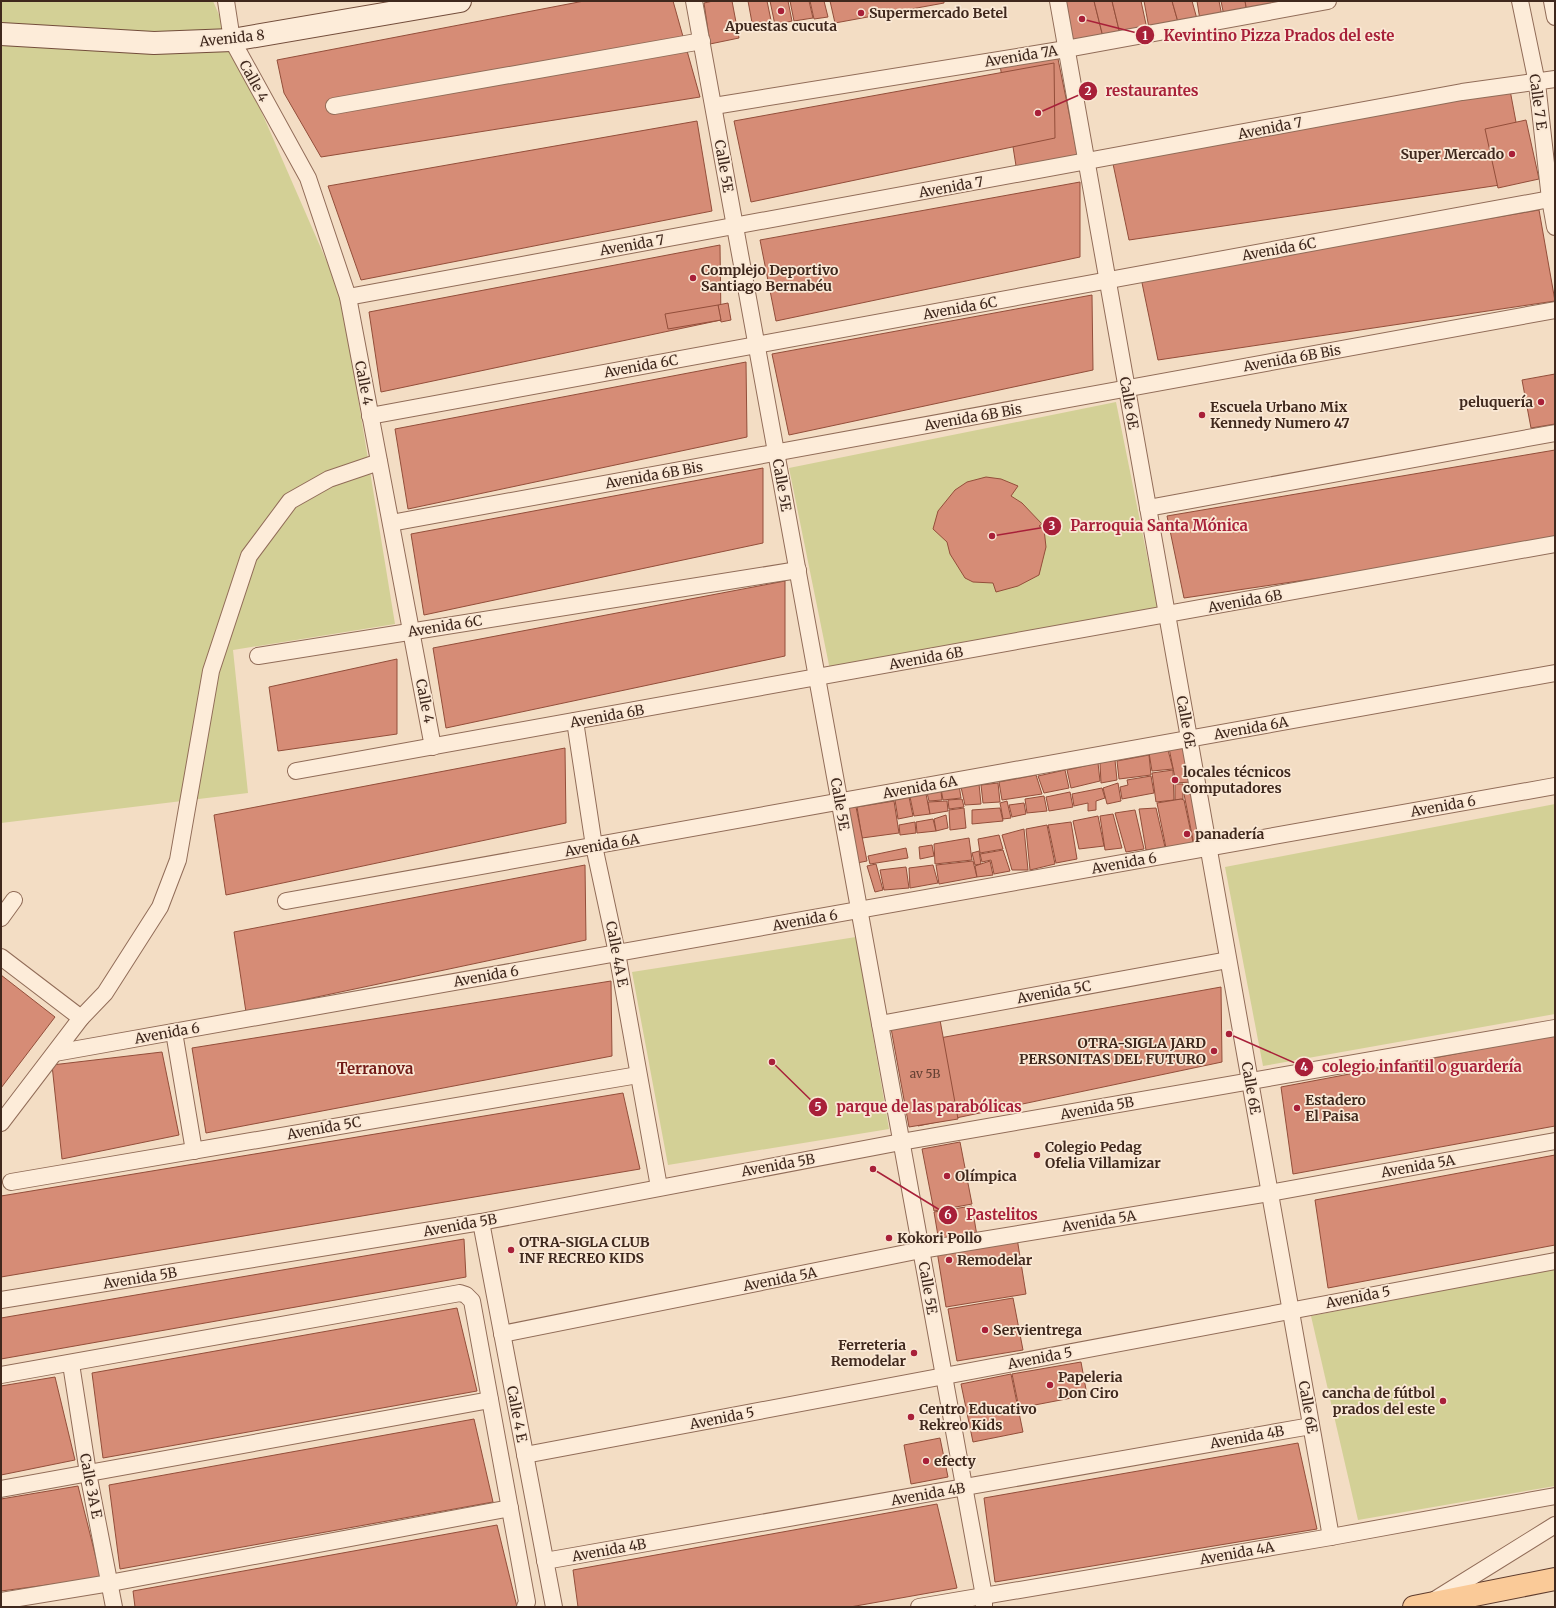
<svg xmlns="http://www.w3.org/2000/svg" width="1556" height="1608" font-family="Merriweather,serif">
<style>
.green{fill:#d3d096}
.building{fill:#d68c76;stroke:#934e3a}
.lines{fill:none;stroke-linecap:round;stroke-linejoin:round}
.street-casing{stroke:#916c58;stroke-width:18}
.secondary-casing{stroke:#734d3b;stroke-width:24}
.primary-casing{stroke:#5e3b2c;stroke-width:24}
.street{stroke:#fdecd9;stroke-width:16}
.secondary{stroke:#fdecd9;stroke-width:22}
.primary{stroke:#faca98;stroke-width:22}
.poi-dot{fill:#a82039;stroke:#fae8d5;stroke-width:1.5}
.labels{text-anchor:middle;stroke-width:3.5;stroke-linejoin:round;paint-order:stroke}
.number-label{font-size:12px;fill:#654133}
.poi-label{font-size:14px;font-weight:bold;fill:#3f281d;stroke:#fae8d5;text-anchor:start}
.street-label{font-size:14px;fill:#3f281d;stroke:#fae8d5}
.neighbourhood-label{font-size:15px;font-weight:bold;fill:#711a17;stroke:#fae8d5}
.leader{fill:none;stroke:#a82039;stroke-width:1.5}
.callout-dot{fill:#a82039;stroke:#fae8d5;stroke-width:1.5}
.mark-label{font-size:12px;text-anchor:middle;font-weight:bold;fill:#fff}
.callout-label{font-size:15px;text-anchor:middle;font-weight:bold;fill:#a82039;stroke:#fae8d5;stroke-width:3.5;stroke-linejoin:round;paint-order:stroke}
</style>
<rect width="100%" height="100%" fill="#f3ddc4"/>
<g class="green">
<path d="M1,1h212l128,293 54,330 -162,26 15,143 -247,30z"/>
<path d="M1116,402l43,213 -329,55 -41,-202z"/>
<path d="M1555,804v210l-292,52 -38,-199z"/>
<path d="M856,937l33,192 -221,36 -36,-193z"/>
<path d="M1555,1269v217l-197,34 -47,-204z"/>
</g>
<g class="building">
<path d="M584,1h89l27,96 -379,60 -37,-64 -7,-33z"/>
<path d="M713,1h19l7,37 -29,6 -6,-41z"/>
<path d="M748,1h19l5,24 -19,3z"/>
<path d="M770,1h18l4,20 -17,4z"/>
<path d="M790,1h19l4,17 -19,3z"/>
<path d="M810,1h14l4,16 -14,2z"/>
<path d="M830,1h114v2l-109,20z"/>
<path d="M1061,1h33l9,36 -34,6z"/>
<path d="M1094,1h18l8,33 -17,3z"/>
<path d="M1112,1h29l6,28 -27,5z"/>
<path d="M1144,1h28l6,21 -29,6z"/>
<path d="M1172,1h20l5,18 -19,3z"/>
<path d="M1197,1h22l3,15 -22,4z"/>
<path d="M1221,1h24l2,11 -23,4z"/>
<path d="M1245,1h35l1,4 -34,7z"/>
<path d="M1057,54l22,108 -62,10 -17,-107z"/>
<path d="M1054,63l1,75 -304,64 -17,-81z"/>
<path d="M1510,90l17,91 -398,59 -17,-81z"/>
<path d="M1526,120l13,59 -41,9 -13,-59z"/>
<path d="M697,121l15,90 -351,69 -33,-94z"/>
<path d="M1080,182v75l-304,64 -16,-81z"/>
<path d="M1539,210l16,91 -397,59 -17,-82z"/>
<path d="M720,245l1,75 -340,72 -12,-80z"/>
<path d="M1092,295l1,75 -304,65 -17,-81z"/>
<path d="M728,303l3,17 -10,2 -3,-17z"/>
<path d="M718,305l3,15 -53,9 -3,-15z"/>
<path d="M746,362l1,75 -339,72 -13,-80z"/>
<path d="M1555,374v50l-24,4 -9,-48z"/>
<path d="M1555,450v93l-371,55 -17,-82z"/>
<path d="M763,468v75l-339,72 -13,-81z"/>
<path d="M986,477l15,2 17,7 -7,10 11,7 20,21 -3,2 5,3 2,18 -7,28 -21,11 -22,6 -3,-9 -20,-1 -8,-4 -15,-24 -3,-12 -14,-13 5,-18 17,-21 12,-8z"/>
<path d="M785,581v75l-339,72 -13,-80z"/>
<path d="M397,659v75l-119,17 -9,-64z"/>
<path d="M1184,746l7,36 -15,1 -7,-35z"/>
<path d="M565,748l1,75 -340,72 -12,-80z"/>
<path d="M1168,750l5,19 -21,2 -3,-18z"/>
<path d="M1149,755l2,20 -32,4 -2,-18z"/>
<path d="M1115,760l2,20 -16,3 -1,-20z"/>
<path d="M1098,763l2,18 -29,7 -4,-18z"/>
<path d="M1065,770l4,18 -25,5 -6,-17z"/>
<path d="M1173,770l1,30 -18,2 -4,-29z"/>
<path d="M1036,775l6,19 -40,6 -3,-18z"/>
<path d="M1151,776l3,17 -32,6 -2,-12 8,-2 -1,-5z"/>
<path d="M998,783l2,19 -17,1 -2,-18z"/>
<path d="M1118,783l3,18 -14,3 -4,-16z"/>
<path d="M979,784l2,20 -16,1 -4,-18z"/>
<path d="M1175,784h8v15l-8,1z"/>
<path d="M959,785l2,13 -18,2 -2,-11z"/>
<path d="M1102,788l3,10 -9,3v9l-8,1v-8l-14,3 -2,-12z"/>
<path d="M941,791l1,9 -13,1 -2,-8z"/>
<path d="M1070,792l3,15 -24,4 -3,-14z"/>
<path d="M926,794l4,20 -16,2 -4,-19z"/>
<path d="M1184,794h9l10,50 -9,1z"/>
<path d="M1044,796l3,15 -20,2 -2,-14z"/>
<path d="M909,797l4,19 -15,3 -3,-19z"/>
<path d="M962,799l2,8 -15,2 -1,-9z"/>
<path d="M1181,799l3,1 10,47 -27,6 -10,-50z"/>
<path d="M894,801l5,32 -37,5 -5,-31z"/>
<path d="M947,801l1,10 -18,3 -2,-12z"/>
<path d="M1007,801l4,17 -8,1 -3,-16z"/>
<path d="M1024,803l2,11 -14,3 -3,-12z"/>
<path d="M856,807l11,54 -10,2 -10,-55z"/>
<path d="M964,808l2,20 -16,2 -1,-20z"/>
<path d="M1000,808l3,13 -31,3v-14z"/>
<path d="M1156,808l9,39 -19,3 -7,-41z"/>
<path d="M1135,810l9,39 -18,3 -11,-39z"/>
<path d="M1113,814l9,34 -17,2 -5,-34z"/>
<path d="M946,815l2,13 -12,3 -2,-12z"/>
<path d="M1098,816l6,30 -25,3 -6,-28z"/>
<path d="M933,819l3,12 -19,2 -1,-11z"/>
<path d="M915,822l1,11 -16,2 -1,-10z"/>
<path d="M1071,822l6,37 -21,4 -8,-38z"/>
<path d="M1047,825l8,39 -25,6 -4,-41z"/>
<path d="M1024,829l4,41h-16l-10,-35z"/>
<path d="M999,835l4,14 -23,4 -2,-14z"/>
<path d="M969,838l3,22 -37,4 -1,-20z"/>
<path d="M932,845l2,11 -14,3 -1,-12z"/>
<path d="M906,848l2,10 -38,6 -2,-8z"/>
<path d="M1003,850l7,21 -16,3 -3,-14 -9,2 -2,-8z"/>
<path d="M979,851l2,13 -6,1 -3,-12z"/>
<path d="M973,861l4,16 -38,7 -3,-19z"/>
<path d="M990,861l3,14 -16,2 -2,-11z"/>
<path d="M876,864l7,26 -8,2 -8,-26z"/>
<path d="M585,865l1,75 -340,72 -12,-80z"/>
<path d="M933,865l5,18 -28,5 -1,-20z"/>
<path d="M906,867l3,21 -25,2 -4,-20z"/>
<path d="M1,975l54,42 -54,71z"/>
<path d="M611,981l1,75 -406,77 -14,-85z"/>
<path d="M1221,987l1,75 -304,64 -17,-81z"/>
<path d="M940,1020l18,99 -49,8 -18,-99z"/>
<path d="M1555,1035v91l-262,48 -12,-87z"/>
<path d="M162,1052l17,83 -117,24 -10,-94z"/>
<path d="M623,1093l17,76 -639,108v-81z"/>
<path d="M960,1142l12,62 -38,7 -12,-62z"/>
<path d="M1555,1155v90l-227,43 -13,-88z"/>
<path d="M972,1206l5,30 -38,6 -5,-30z"/>
<path d="M1017,1238l9,56 -80,13 -9,-56z"/>
<path d="M464,1239l2,38 -465,82v-41z"/>
<path d="M1013,1298l10,52 -66,11 -9,-52z"/>
<path d="M457,1308l20,83 -374,67 -11,-85z"/>
<path d="M1081,1362l6,33 -68,13 -7,-34z"/>
<path d="M1011,1374l12,58 -50,10 -12,-58z"/>
<path d="M55,1377l20,83 -74,15v-89z"/>
<path d="M474,1419l19,83 -373,67 -11,-84z"/>
<path d="M940,1438l8,39 -37,7 -7,-39z"/>
<path d="M1298,1443l19,86 -322,53 -11,-84z"/>
<path d="M78,1486l23,92 -100,13v-92z"/>
<path d="M937,1504l20,84 -107,19h-272l-5,-37z"/>
<path d="M497,1525l20,82h-382l-2,-16z"/>
</g>
<g class="lines">
<g class="street-casing">
<g id="street">
<path d="M226,1l6,39 76,138 40,119 85,450"/>
<path d="M694,1l290,1595v11"/>
<path d="M1058,1l273,1536"/>
<path d="M1520,1l17,82 13,116 5,28"/>
<path d="M1552,1l3,16"/>
<path d="M334,106l368,-65"/>
<path d="M714,106l352,-57 262,-48"/>
<path d="M348,297l1114,-205 93,-13"/>
<path d="M370,416l1180,-217"/>
<path d="M1148,508l407,-75"/>
<path d="M391,523l1164,-213"/>
<path d="M258,656l540,-86"/>
<path d="M575,721l19,125 23,107 42,234"/>
<path d="M296,771l1259,-227"/>
<path d="M286,901l1269,-228"/>
<path d="M1,918l13,-18"/>
<path d="M1,957l80,61"/>
<path d="M880,1024l348,-64"/>
<path d="M174,1032l20,119"/>
<path d="M55,1053l1500,-267"/>
<path d="M1,1123l80,-105 24,-25 55,-86 18,-47 33,-189 38,-115 41,-55 39,-22 50,-17"/>
<path d="M11,1182l627,-107"/>
<path d="M481,1222l73,385"/>
<path d="M1,1300l480,-78 420,-80 654,-114"/>
<path d="M502,1334l419,-84 348,-57 286,-52"/>
<path d="M71,1364l17,109 26,134"/>
<path d="M1,1375l459,-82 6,2 6,6 55,301 -2,5"/>
<path d="M525,1455l1030,-194"/>
<path d="M1,1489l489,-89"/>
<path d="M545,1561l766,-135"/>
<path d="M1436,1599l119,-74"/>
<path d="M1,1601l109,-18 400,-75"/>
<path d="M919,1607l412,-70 224,-41"/>
</g>
</g>
<g class="secondary-casing">
<path id="secondary" d="M1,34l153,9 78,-3 228,-39"/>
</g>
<g class="primary-casing">
<path id="primary" d="M1414,1607l141,-28"/>
</g>
<use href="#street" class="street"/>
<use href="#secondary" class="secondary"/>
<use href="#primary" class="primary"/>
</g>
<g class="poi-dot">
<circle cx="781" cy="11" r="4"/>
<circle cx="861" cy="13" r="4"/>
<circle cx="1512" cy="154" r="4"/>
<circle cx="693" cy="278" r="4"/>
<circle cx="1541" cy="402" r="4"/>
<circle cx="1202" cy="415" r="4"/>
<circle cx="1175" cy="780" r="4"/>
<circle cx="1187" cy="834" r="4"/>
<circle cx="1214" cy="1051" r="4"/>
<circle cx="1297" cy="1108" r="4"/>
<circle cx="1037" cy="1155" r="4"/>
<circle cx="947" cy="1176" r="4"/>
<circle cx="889" cy="1238" r="4"/>
<circle cx="511" cy="1250" r="4"/>
<circle cx="949" cy="1260" r="4"/>
<circle cx="985" cy="1330" r="4"/>
<circle cx="914" cy="1353" r="4"/>
<circle cx="1050" cy="1385" r="4"/>
<circle cx="1443" cy="1401" r="4"/>
<circle cx="911" cy="1417" r="4"/>
<circle cx="926" cy="1461" r="4"/>
</g>
<g class="labels">
<g class="number-label">
<text x="925" y="1078">av 5B</text>
</g>
<g class="poi-label">
<text x="869" y="18">Supermercado Betel</text>
<text x="781" y="31" text-anchor="middle">Apuestas cucuta</text>
<text x="1504" y="159" text-anchor="end">Super Mercado</text>
<text x="701" y="275">Complejo Deportivo<tspan x="701" dy="16">Santiago Bernabéu</tspan></text>
<text x="1533" y="407" text-anchor="end">peluquería</text>
<text x="1210" y="412">Escuela Urbano Mix<tspan x="1210" dy="16">Kennedy Numero 47</tspan></text>
<text x="1183" y="777">locales técnicos<tspan x="1183" dy="16">computadores</tspan></text>
<text x="1195" y="839">panadería</text>
<text x="1206" y="1048" text-anchor="end">OTRA-SIGLA JARD<tspan x="1206" dy="16">PERSONITAS DEL FUTURO</tspan></text>
<text x="1305" y="1105">Estadero<tspan x="1305" dy="16">El Paisa</tspan></text>
<text x="1045" y="1152">Colegio Pedag<tspan x="1045" dy="16">Ofelia Villamizar</tspan></text>
<text x="955" y="1181">Olímpica</text>
<text x="897" y="1243">Kokori Pollo</text>
<text x="519" y="1247">OTRA-SIGLA CLUB<tspan x="519" dy="16">INF RECREO KIDS</tspan></text>
<text x="957" y="1265">Remodelar</text>
<text x="993" y="1335">Servientrega</text>
<text x="906" y="1350" text-anchor="end">Ferreteria<tspan x="906" dy="16">Remodelar</tspan></text>
<text x="1058" y="1382">Papeleria<tspan x="1058" dy="16">Don Ciro</tspan></text>
<text x="1435" y="1398" text-anchor="end">cancha de fútbol<tspan x="1435" dy="16">prados del este</tspan></text>
<text x="919" y="1414">Centro Educativo<tspan x="919" dy="16">Rekreo Kids</tspan></text>
<text x="934" y="1466">efecty</text>
</g>
<g class="street-label">
<text transform="translate(232 38) rotate(-6)" y="5">Avenida 8</text>
<text transform="translate(1021 56) rotate(-9)" y="5">Avenida 7A</text>
<text transform="translate(254 81) rotate(61)" y="5">Calle 4</text>
<text transform="translate(1538 102) rotate(82)" y="5">Calle 7 E</text>
<text transform="translate(1270 128) rotate(-11)" y="5">Avenida 7</text>
<text transform="translate(724 166) rotate(80)" y="5">Calle 5E</text>
<text transform="translate(951 187) rotate(-10)" y="5">Avenida 7</text>
<text transform="translate(632 245) rotate(-10)" y="5">Avenida 7</text>
<text transform="translate(1279 249) rotate(-10)" y="5">Avenida 6C</text>
<text transform="translate(960 308) rotate(-10)" y="5">Avenida 6C</text>
<text transform="translate(1292 358) rotate(-10)" y="5">Avenida 6B Bis</text>
<text transform="translate(641 366) rotate(-10)" y="5">Avenida 6C</text>
<text transform="translate(364 383) rotate(79)" y="5">Calle 4</text>
<text transform="translate(1129 403) rotate(80)" y="5">Calle 6E</text>
<text transform="translate(973 417) rotate(-10)" y="5">Avenida 6B Bis</text>
<text transform="translate(654 475) rotate(-10)" y="5">Avenida 6B Bis</text>
<text transform="translate(782 485) rotate(80)" y="5">Calle 5E</text>
<text transform="translate(1245 601) rotate(-10)" y="5">Avenida 6B</text>
<text transform="translate(445 626) rotate(-9)" y="5">Avenida 6C</text>
<text transform="translate(926 658) rotate(-10)" y="5">Avenida 6B</text>
<text transform="translate(425 701) rotate(79)" y="5">Calle 4</text>
<text transform="translate(607 716) rotate(-10)" y="5">Avenida 6B</text>
<text transform="translate(1186 722) rotate(80)" y="5">Calle 6E</text>
<text transform="translate(1251 728) rotate(-10)" y="5">Avenida 6A</text>
<text transform="translate(920 787) rotate(-10)" y="5">Avenida 6A</text>
<text transform="translate(840 804) rotate(80)" y="5">Calle 5E</text>
<text transform="translate(1443 806) rotate(-10)" y="5">Avenida 6</text>
<text transform="translate(602 845) rotate(-10)" y="5">Avenida 6A</text>
<text transform="translate(1124 863) rotate(-10)" y="5">Avenida 6</text>
<text transform="translate(805 920) rotate(-10)" y="5">Avenida 6</text>
<text transform="translate(617 954) rotate(79)" y="5">Calle 4A E</text>
<text transform="translate(486 976) rotate(-10)" y="5">Avenida 6</text>
<text transform="translate(1054 992) rotate(-10)" y="5">Avenida 5C</text>
<text transform="translate(167 1033) rotate(-10)" y="5">Avenida 6</text>
<text transform="translate(1251 1088) rotate(80)" y="5">Calle 6E</text>
<text transform="translate(1097 1108) rotate(-10)" y="5">Avenida 5B</text>
<text transform="translate(324 1128) rotate(-10)" y="5">Avenida 5C</text>
<text transform="translate(778 1165) rotate(-10)" y="5">Avenida 5B</text>
<text transform="translate(1418 1166) rotate(-10)" y="5">Avenida 5A</text>
<text transform="translate(1099 1221) rotate(-9)" y="5">Avenida 5A</text>
<text transform="translate(460 1225) rotate(-10)" y="5">Avenida 5B</text>
<text transform="translate(140 1278) rotate(-9)" y="5">Avenida 5B</text>
<text transform="translate(780 1279) rotate(-11)" y="5">Avenida 5A</text>
<text transform="translate(928 1288) rotate(80)" y="5">Calle 5E</text>
<text transform="translate(1358 1297) rotate(-11)" y="5">Avenida 5</text>
<text transform="translate(1040 1358) rotate(-11)" y="5">Avenida 5</text>
<text transform="translate(1308 1407) rotate(80)" y="5">Calle 6E</text>
<text transform="translate(517 1414) rotate(79)" y="5">Calle 4 E</text>
<text transform="translate(722 1418) rotate(-11)" y="5">Avenida 5</text>
<text transform="translate(1247 1437) rotate(-10)" y="5">Avenida 4B</text>
<text transform="translate(91 1486) rotate(79)" y="5">Calle 3A E</text>
<text transform="translate(928 1494) rotate(-10)" y="5">Avenida 4B</text>
<text transform="translate(609 1550) rotate(-10)" y="5">Avenida 4B</text>
<text transform="translate(1237 1553) rotate(-10)" y="5">Avenida 4A</text>
</g>
<g class="neighbourhood-label">
<text x="375" y="1074">Terranova</text>
</g>
</g>
<path class="leader" d="M1082 19L1145 35M1038 113L1088 91M992 536L1052 526M1229 1034L1304 1067M772 1062L818 1107M873 1169L948 1215"/>
<g class="callout-dot">
<circle cx="1082" cy="19" r="4"/>
<circle cx="1038" cy="113" r="4"/>
<circle cx="992" cy="536" r="4"/>
<circle cx="1229" cy="1034" r="4"/>
<circle cx="772" cy="1062" r="4"/>
<circle cx="873" cy="1169" r="4"/>
<circle cx="1145" cy="35" r="10"/>
<circle cx="1088" cy="91" r="10"/>
<circle cx="1052" cy="526" r="10"/>
<circle cx="1304" cy="1067" r="10"/>
<circle cx="818" cy="1107" r="10"/>
<circle cx="948" cy="1215" r="10"/>
</g>
<g class="mark-label">
<text x="1145" y="40">1</text>
<text x="1088" y="95">2</text>
<text x="1052" y="530">3</text>
<text x="1304" y="1071">4</text>
<text x="818" y="1111">5</text>
<text x="948" y="1219">6</text>
</g>
<g class="callout-label">
<text x="1279" y="41">Kevintino Pizza Prados del este</text>
<text x="1152" y="96">restaurantes</text>
<text x="1159" y="531">Parroquia Santa Mónica</text>
<text x="1422" y="1072">colegio infantil o guardería</text>
<text x="929" y="1112">parque de las parabólicas</text>
<text x="1002" y="1220">Pastelitos</text>
</g>
<rect width="1556" height="1608" fill="none" stroke="#3f281d" stroke-width="4"/>
</svg>
